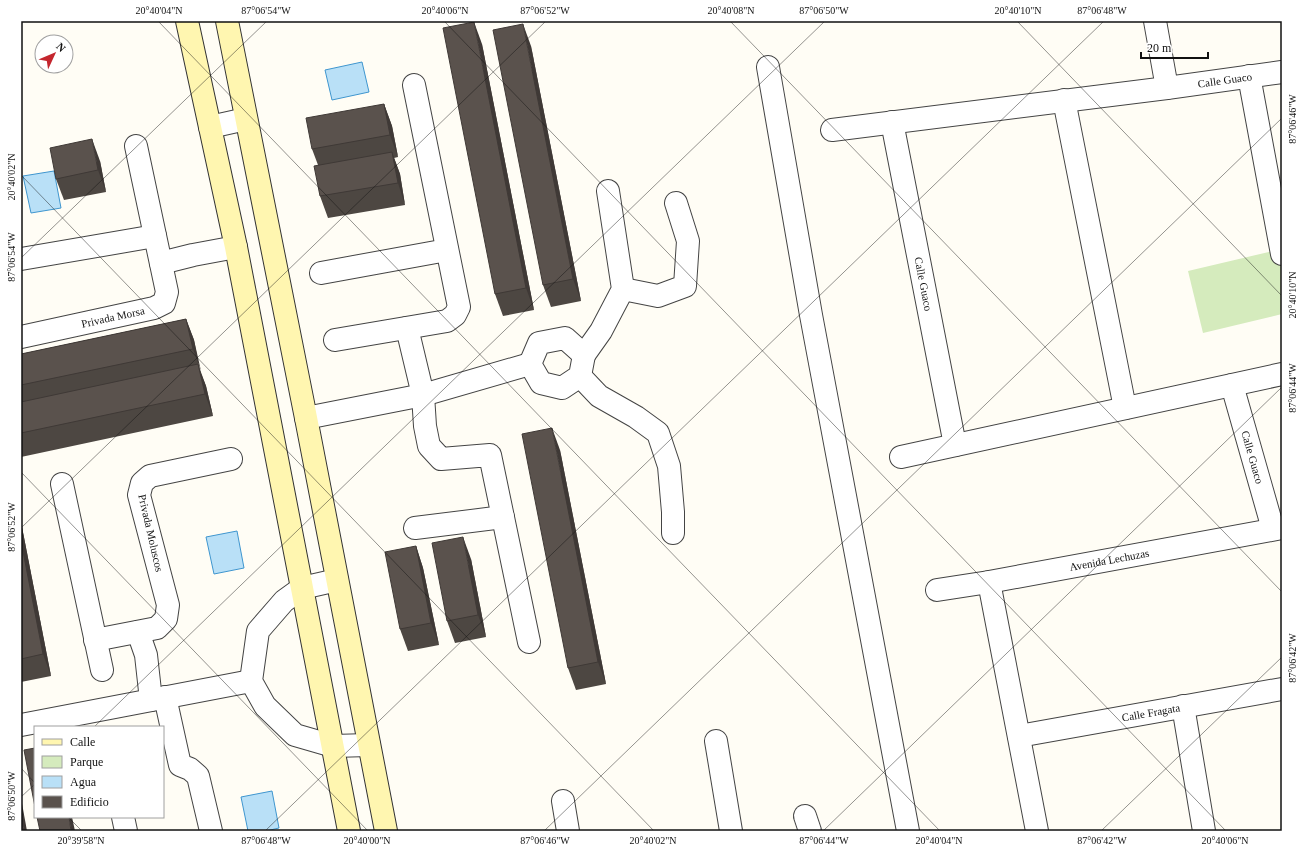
<svg xmlns="http://www.w3.org/2000/svg" width="1303" height="852" font-family="Georgia,serif">
<style>
.green{fill:#d5ebbd}
.water{fill:#b9e0f7;stroke:#3f96cf}
.lines{fill:none;stroke-linecap:round;stroke-linejoin:round}
.minor-casing{stroke:#444;stroke-width:24}
.tertiary-casing{stroke:#444;stroke-width:24}
.secondary-casing{stroke:#333;stroke-width:24}
.minor{stroke:#fff;stroke-width:22}
.tertiary{stroke:#fff;stroke-width:22}
.secondary{stroke:#fff6b0;stroke-width:22}
.wall{fill:#4d4742}
.shaded-wall{fill:#3f3936}
.building{fill:#5a524d;stroke:#3f3936}
.ticks{fill:none;stroke:#111;stroke-width:1;stroke-opacity:0.45}
.labels{text-anchor:middle;stroke-width:4;stroke-linejoin:round;paint-order:stroke}
.street-label{font-size:11px;fill:#111;stroke:#fff}
.neatline{fill:none;stroke:#111;stroke-width:1.5}
.ticks-label{font-size:10px;text-anchor:middle;fill:#111}
</style>
<rect width="100%" height="100%" fill="#fffdf5"/>
<path class="green" d="M1277,250l5,20v44l-79,19 -15,-62z"/>
<g class="water">
<path d="M362,62l7,30 -37,8 -7,-30z"/>
<path d="M54,171l7,37 -30,5 -8,-37z"/>
<path d="M237,531l7,37 -30,6 -8,-37z"/>
<path d="M272,791l7,37 -13,3h-18l-7,-34z"/>
</g>
<g class="lines">
<g class="minor-casing">
<g id="minor">
<path d="M1155,21l12,67"/>
<path d="M768,67l43,248 97,516"/>
<path d="M1249,76l33,178"/>
<path d="M1064,100l61,308"/>
<path id="s1" d="M892,122l63,323"/>
<path id="s2" d="M832,130l335,-42 115,-16"/>
<path d="M21,259l134,-23"/>
<path d="M161,263l32,-8 43,-8"/>
<path d="M321,273l126,-23"/>
<path d="M623,289l35,7 27,-10 3,-45 -12,-38"/>
<path d="M407,328l16,67 2,31 4,20 12,13 49,-4 39,187"/>
<path id="s3" d="M21,337l133,-29 10,-5 3,-11 -31,-146"/>
<path d="M565,338l19,17 -4,21 -18,12 -21,-5 -11,-19 9,-21z"/>
<path d="M335,340l112,-19 8,-6 4,-8 -45,-222"/>
<path d="M584,355l17,-24 22,-42 -15,-98"/>
<path d="M580,376l19,20 37,21 22,16 11,33 4,46v21"/>
<path id="s4" d="M1232,385l41,144"/>
<path d="M306,418l117,-23 107,-31"/>
<path d="M901,457l381,-83"/>
<path d="M62,484l40,186"/>
<path d="M415,528l88,-11"/>
<path d="M337,580l-35,8 -18,13 -26,30 -7,50 14,25 30,29 38,11 36,-1"/>
<path d="M989,582l48,249"/>
<path id="s5" d="M937,590l52,-8 293,-54"/>
<path d="M138,632l8,23 5,45"/>
<path d="M95,640l62,-12 9,-9 2,-14 -29,-110 3,-12 8,-7 81,-17"/>
<path d="M165,697l15,68 10,4 8,7 13,55"/>
<path d="M1183,706l21,125"/>
<path d="M21,725l230,-44"/>
<path id="s6" d="M1019,736l263,-47"/>
<path d="M716,741l15,90"/>
<path d="M563,801l5,30"/>
<path d="M805,816l5,15"/>
<path d="M123,817l3,14"/>
</g>
</g>
<g class="tertiary-casing">
<path id="tertiary" d="M210,127l36,-8"/>
</g>
<g class="secondary-casing">
<g id="secondary">
<path d="M187,21l49,226 113,584"/>
<path d="M227,21l79,397 80,413"/>
</g>
</g>
<use href="#minor" class="minor"/>
<use href="#tertiary" class="tertiary"/>
<use href="#secondary" class="secondary"/>
</g>
<g class="wall">
<path d="M482,44l52,266 -31,6 -8,-22z"/>
<path d="M531,46l50,255 -30,6 -8,-22z"/>
<path d="M384,104l8,22 6,31 -4,1 6,16 5,31 -77,13 -8,-22 -2,-31 -6,-16z"/>
<path d="M100,161l6,31 -42,8 -8,-21z"/>
<path d="M186,319l8,21 6,31 6,15 7,30 -192,41v-103z"/>
<path d="M560,450l46,234 -30,6 -8,-22z"/>
<path d="M21,522l30,154 -30,6z"/>
<path d="M416,546l7,22 16,77 -31,6 -8,-22z"/>
<path d="M471,559l15,78 -31,6 -8,-22z"/>
</g>
<g class="shaded-wall">
<path d="M474,22l8,22 52,266 -8,-22z"/>
<path d="M523,24l8,22 50,255 -8,-22z"/>
<path d="M384,104l8,22 6,31 -8,-22z"/>
<path d="M92,139l8,22 6,31 -8,-22z"/>
<path d="M392,152l8,22 5,31 -7,-22z"/>
<path d="M186,319l8,21 7,31 -8,-22z"/>
<path d="M198,364l8,22 7,30 -8,-22z"/>
<path d="M552,428l8,22 46,234 -8,-22z"/>
<path d="M21,522l30,154 -8,-22 -22,-113z"/>
<path d="M463,537l8,22 15,78 -8,-22z"/>
<path d="M416,546l7,22 16,77 -8,-22z"/>
<path d="M21,798l6,33h-3l-3,-14z"/>
<path d="M69,817h3l3,14h-4z"/>
</g>
<g class="building">
<path d="M474,22l52,266 -31,6 -52,-266z"/>
<path d="M523,24l50,255 -30,6 -50,-255z"/>
<path d="M384,104l6,31 -78,14 -6,-31z"/>
<path d="M92,139l6,31 -42,9 -6,-31z"/>
<path d="M392,152l6,31 -78,13 -6,-30z"/>
<path d="M186,319l7,30 -172,36v-31z"/>
<path d="M198,364l7,30 -184,39v-31z"/>
<path d="M552,428l46,234 -30,6 -46,-234z"/>
<path d="M463,537l15,78 -31,6 -15,-78z"/>
<path d="M21,541l22,113 -22,5z"/>
<path d="M416,546l15,77 -31,6 -15,-77z"/>
<path d="M35,748v59l-11,-57z"/>
<path d="M21,817l3,14h-3z"/>
<path d="M37,817h32l2,14h-31z"/>
</g>
<path class="ticks" d="M158,21l782,810M444,21l782,810M730,21l552,571M1017,21l265,275M21,175l633,656M21,258l246,-237M21,472l347,359M21,528l525,-507M94,727l731,-706M21,768l14,15M21,797l14,-13M68,817l14,14M265,831l839,-810M544,831l738,-713M823,831l459,-444M1101,831l181,-174"/>
<g class="labels">
<g class="street-label">
<text dy="4" stroke="none"><textPath href="#s2" startOffset="396">Calle Guaco</textPath></text>
<text dy="4" stroke="none"><textPath href="#s1" startOffset="165">Calle Guaco</textPath></text>
<text dy="4" stroke="none"><textPath href="#s3" startOffset="94">Privada Morsa</textPath></text>
<text dy="4" stroke="none"><textPath href="#s4" startOffset="75">Calle Guaco</textPath></text>
<text transform="translate(151 533) rotate(77)" y="4">Privada Moluscos</text>
<text dy="4" stroke="none"><textPath href="#s5" startOffset="175">Avenida Lechuzas</textPath></text>
<text dy="4" stroke="none"><textPath href="#s6" startOffset="134">Calle Fragata</textPath></text>
</g>
</g>
<rect width="1303" height="852" fill="none" stroke="#ffffff" stroke-width="44"/>
<rect x="34" y="726" width="130" height="92" fill="#ffffff" stroke="#a0a0a0"/>
<rect x="42" y="739" width="20" height="6" fill="#fff6b0" stroke="#a0a0a0"/>
<text x="70" y="746" font-size="12" fill="#111111">Calle</text>
<rect x="42" y="756" width="20" height="12" fill="#d5ebbd" stroke="#a0a0a0"/>
<text x="70" y="766" font-size="12" fill="#111111">Parque</text>
<rect x="42" y="776" width="20" height="12" fill="#b9e0f7" stroke="#a0a0a0"/>
<text x="70" y="786" font-size="12" fill="#111111">Agua</text>
<rect x="42" y="796" width="20" height="12" fill="#5a524d" stroke="#a0a0a0"/>
<text x="70" y="806" font-size="12" fill="#111111">Edificio</text>
<g transform="translate(54 54) rotate(46)"><circle r="19" fill="#ffffff" stroke="#a0a0a0"/>
<path d="M0-3L7 15L0 10L-7 15Z" fill="#c4262e"/>
<text y="-6" font-size="11" font-weight="bold" text-anchor="middle" fill="#111111">N</text>
</g>
<path d="M1141 52v6h67v-6" fill="none" stroke="#111111" stroke-width="2"/>
<text x="1147" y="52" font-size="12" fill="#111111" stroke="#ffffff" stroke-width="3" paint-order="stroke">20 m</text>
<rect x="22" y="22" width="1259" height="808" class="neatline"/>
<g class="ticks-label">
<text x="159" y="14">20°40'04"N</text>
<text x="266" y="14">87°06'54"W</text>
<text x="445" y="14">20°40'06"N</text>
<text x="545" y="14">87°06'52"W</text>
<text x="731" y="14">20°40'08"N</text>
<text x="824" y="14">87°06'50"W</text>
<text x="1018" y="14">20°40'10"N</text>
<text x="1102" y="14">87°06'48"W</text>
<text transform="translate(1292 119) rotate(-90)" y="4">87°06'46"W</text>
<text transform="translate(11 177) rotate(-90)" y="4">20°40'02"N</text>
<text transform="translate(11 257) rotate(-90)" y="4">87°06'54"W</text>
<text transform="translate(1292 295) rotate(-90)" y="4">20°40'10"N</text>
<text transform="translate(1292 388) rotate(-90)" y="4">87°06'44"W</text>
<text transform="translate(11 527) rotate(-90)" y="4">87°06'52"W</text>
<text transform="translate(1292 658) rotate(-90)" y="4">87°06'42"W</text>
<text transform="translate(11 796) rotate(-90)" y="4">87°06'50"W</text>
<text x="81" y="844">20°39'58"N</text>
<text x="266" y="844">87°06'48"W</text>
<text x="367" y="844">20°40'00"N</text>
<text x="545" y="844">87°06'46"W</text>
<text x="653" y="844">20°40'02"N</text>
<text x="824" y="844">87°06'44"W</text>
<text x="939" y="844">20°40'04"N</text>
<text x="1102" y="844">87°06'42"W</text>
<text x="1225" y="844">20°40'06"N</text>
</g>
</svg>
